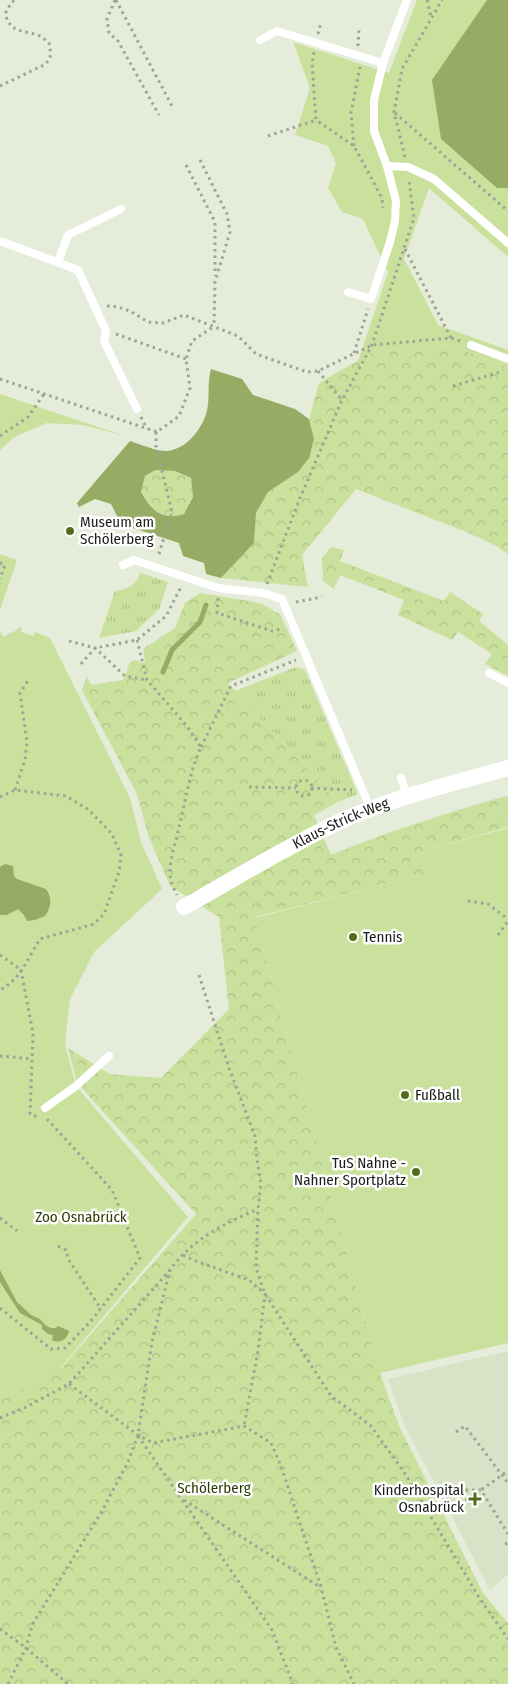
<svg xmlns="http://www.w3.org/2000/svg" width="508" height="1684" font-family="'Fira Sans Condensed',sans-serif">
<style>
.built{fill:#d8e2c7}
.grass{fill:url(#grass-tufts)}
.forest{fill:url(#forest-crowns)}
.green{fill:#cae19d}
.water{fill:#96ac64;fill-rule:evenodd}
.lines{fill:none;stroke-linecap:round;stroke-linejoin:round}
.stream{stroke:#96ac64;stroke-width:5}
.path{stroke:#9ea395;stroke-width:3;stroke-dasharray:2.5 4;stroke-linecap:butt}
.service{stroke:#fff;stroke-width:8}
.minor{stroke:#fff;stroke-width:16}
.poi-dot{fill:#576c1b;stroke:#fff;stroke-width:2}
.labels{text-anchor:middle;stroke-width:5;stroke-linejoin:round;paint-order:stroke}
.poi-label{font-size:15px;fill:#1b1d17;stroke:#fff;text-anchor:start}
.street-label{font-size:15px;fill:#1b1d17;stroke:#fff}
.park-label{font-size:15px;fill:#2e3c04;stroke:#fff}
</style>
<defs>
<pattern id="grass-tufts" width="24" height="20" patternUnits="userSpaceOnUse" patternTransform="scale(1.25)"><rect width="24" height="20" fill="#cae19d"/><path d="M3 7l-1-3M5 7V3M7 7l1-3M15 17l-1-3M17 17v-4M19 17l1-3" fill="none" stroke="#adc186"/></pattern>
<pattern id="forest-crowns" width="20" height="18" patternUnits="userSpaceOnUse" patternTransform="scale(1.25)"><rect width="20" height="18" fill="#cae19d"/><path d="M2 6a3 3 0 1 1 6 0M12 15a3 3 0 1 1 6 0" fill="none" stroke="#adc186"/></pattern>
</defs>
<rect width="100%" height="100%" fill="#e5ecd9"/>
<path class="built" d="M508,1351v223l-18,16 -86,-166 -16,-45z"/>
<g class="grass">
<path d="M140,573l28,9 -9,27 -23,22 -37,7 16,-47c13,-2 20,-4 25,-18z"/>
<path d="M296,667l9,3 53,124 -20,8 -103,-111z"/>
</g>
<g class="forest">
<path d="M450,345l58,23v186l-12,-8 -27,-13 -113,-44 -54,66 6,32 -87,-9 33,-35 2,-30 12,-21 30,-20 16,-33 -5,-20 10,-36 57,-33z"/>
<path d="M154,470l21,1 16,7 2,19 -9,17c-22,7 -32,-4 -43,-22l4,-16z"/>
<path d="M331,547l13,3 -4,11 104,40 6,-9 33,22 -4,7 29,24v31l-23,-12 7,-10 -34,-22 -6,8 -54,-25 6,-15 -64,-25 -6,14 -11,-8 -1,-23z"/>
<path d="M200,593l60,10 20,11 17,37 -69,32 110,119 -24,13 17,40c55,-23 107,-39 164,-56l13,28 -85,24 6,22 -174,44 22,84 103,372 19,53 84,167 25,30v61h-508v-284l10,-64 51,32 135,-154 -119,-131 -9,-35 42,26 51,4 68,-69 -10,-92 -49,-31 -22,-51 -11,-41 -55,-104 5,-14 4,9 32,-5 7,-18 7,-2 4,3 4,-1 -2,-13 32,-21 10,-25z"/>
</g>
<g class="green">
<path d="M417,0h91v257l-79,-69 -25,71 34,66 70,25v18l-58,-23 -74,5 -18,11 30,-89 -25,-53 -21,-7 -14,-24 8,-25 -8,-17 -33,-11 15,-47 -17,-46 96,31z"/>
<path d="M0,394l125,42 -42,-11 -36,-2 -33,14 -14,13z"/>
<path d="M0,554l17,6 -17,50z"/>
<path d="M18,627l4,1 -1,4 12,4 2,-4 15,6 80,160 11,44 21,47 -68,63 -24,47 -5,45 11,42 112,131 -128,151 -60,33v-770l3,6 14,-7z"/>
<path d="M508,796v31l-13,-28z"/>
<path d="M508,828v515l-128,30 -103,-372 -22,-83 173,-45 -5,-22z"/>
</g>
<g class="water">
<path d="M487,0h21v188h-11l-56,-49 -9,-59z"/>
<path d="M211,369l31,10 11,16 42,14 14,10 5,20 -5,19 -11,14 -30,20 -12,21 -2,30 -33,35 -15,-4 -2,-11 -21,-7 -4,-13 -58,-19 -10,-20 -16,-5 -16,8 -2,-4 53,-62c9,3 29,11 37,10 20,-2 35,-22 40,-40 3,-14 0,-28 4,-42zM155,470l20,1 16,7 2,19 -9,17c-22,7 -33,-4 -43,-22l4,-16z"/>
<path d="M5,864l8,2 1,10 3,3 29,10c6,9 6,17 -1,27l-10,4 -8,1 -3,-6 -6,-6 -11,6h-7v-48z"/>
<path d="M0,1270l17,32 14,13 9,4 5,6 6,3h5l2,-2 11,5c-2,9 -9,13 -17,9l1,-5 -5,-1 -6,-5v-4l-22,-12 -20,-31z"/>
</g>
<g class="lines">
<path class="stream" d="M163,672l9,-22 28,-28 6,-17"/>
<g class="path">
<path d="M115,0l-8,19 2,14 9,8 41,74"/>
<path d="M116,0l56,106"/>
<path d="M427,0l4,17"/>
<path d="M318,34l3,-12"/>
<path d="M358,46l1,-17"/>
<path d="M314,52l-2,11 4,57 38,26 28,52 1,10"/>
<path d="M0,86l46,-22 5,-9 -2,-12c-3,-2 -6,-6 -9,-7 -17,-7 -28,-1 -35,-22l6,-11 4,-3"/>
<path d="M395,113l113,98"/>
<path d="M268,136l48,-16"/>
<path d="M354,146l-3,-33 9,-46"/>
<path d="M405,157l-11,-45 8,-43 40,-69"/>
<path d="M200,160l27,54 3,18 -15,50 -1,44"/>
<path d="M186,165l29,57v54"/>
<path d="M405,249l46,89"/>
<path d="M107,306l11,1 12,4 18,11 15,1 21,-8 54,21 18,18 51,18 11,-1 54,-26 79,-7 12,4"/>
<path d="M116,334l70,25"/>
<path d="M354,353l14,-44"/>
<path d="M318,371l24,29"/>
<path d="M0,379l157,53 22,-16 11,-28 -4,-29 6,-18 21,-14"/>
<path d="M453,386l44,-13 6,-3"/>
<path d="M141,417l6,12"/>
<path d="M156,432v14l16,66 -14,45"/>
<path d="M0,436l28,-19 16,-23"/>
<path d="M0,563l5,2 -5,14"/>
<path d="M267,584l33,-86 42,-98 30,-55 42,-127 -5,-38"/>
<path d="M218,598l-1,15 55,18 11,-2"/>
<path d="M296,602l26,-5"/>
<path d="M137,640l10,40 39,45 15,22c-12,26 -15,53 -22,80 -3,14 -9,31 -9,46 0,8 4,16 7,22"/>
<path d="M69,641l26,7 30,28 22,4"/>
<path d="M81,664l14,-16 42,-8 29,-24 15,-29"/>
<path d="M201,747l30,-61 65,-26"/>
<circle cx="304" cy="788" r="8"/>
<path d="M249,787l47,1"/>
<path d="M311,788l41,2"/>
<path d="M15,790l10,-30 2,-18 -7,-49 9,-14"/>
<path d="M0,797l15,-7 51,6 23,14 23,24 9,21 -2,17 -15,42 -10,10 -54,15c-11,18 -21,42 -40,51"/>
<path d="M468,901l20,3 20,15"/>
<path d="M498,935l10,-14"/>
<path d="M0,955l21,15"/>
<path d="M21,970l12,63 -3,81 8,3"/>
<path d="M199,975l30,93 26,68 2,24 4,23 -3,26 -2,59 9,26 66,102 39,29 34,47 76,127 28,40"/>
<path d="M0,1056l32,3"/>
<path d="M0,1218l17,13"/>
<path d="M58,1246l8,4 2,9 33,50"/>
<path d="M183,1255l10,5 56,20 16,14 -7,57 -14,75"/>
<path d="M0,1308l51,41 14,-1 26,-27 49,-63 -28,-68 -65,-71"/>
<path d="M69,1384l69,51 15,8 91,-17 27,17 10,23 40,121 15,60 18,37"/>
<path d="M0,1418l26,-11 43,-23 101,-114c22,-31 54,-46 88,-61"/>
<path d="M456,1432l9,-6 43,57"/>
<path d="M138,1436l134,194 21,54"/>
<path d="M459,1490h22l27,44"/>
<path d="M184,1500l136,87"/>
<path d="M455,1508l53,-37"/>
<path d="M505,1544l3,-1"/>
<path d="M0,1629l26,19 42,36"/>
<path d="M8,1684l18,-36 6,-23 70,-114 26,-49 10,-27 14,-93 18,-72"/>
</g>
<g class="service">
<path d="M260,40l17,-9 106,32"/>
<path d="M387,166l21,1 26,12 74,64"/>
<path d="M0,241l78,29 28,61 -2,10 33,68"/>
<path d="M58,262l10,-27 53,-26"/>
<path d="M348,292l23,7 19,-57 5,-21 1,-20 -9,-35 -13,-35v-31l9,-37 24,-63"/>
<path d="M471,345l37,14"/>
<path d="M123,565l11,-5 84,28 45,5 19,6 89,211"/>
<path d="M489,673l19,10"/>
<path d="M401,778l7,19"/>
<path d="M45,1108l31,-22 33,-30"/>
</g>
<path class="minor" id="s1" d="M184,907c52,-29 103,-61 157,-86 53,-24 111,-37 167,-53"/>
</g>
<g class="poi-dot">
<circle cx="70" cy="531" r="5"/>
<circle cx="353" cy="937" r="5"/>
<circle cx="405" cy="1095" r="5"/>
<circle cx="416" cy="1172" r="5"/>
<path d="M472.5 1491.5h5v5h5v5h-5v5h-5v-5h-5v-5h5z"/>
</g>
<g class="labels">
<g class="poi-label">
<text x="80" y="527">Museum am<tspan x="80" dy="17">Schölerberg</tspan></text>
<text x="363" y="942">Tennis</text>
<text x="415" y="1100">Fußball</text>
<text x="406" y="1168" text-anchor="end">TuS Nahne -<tspan x="406" dy="17">Nahner Sportplatz</tspan></text>
<text x="464" y="1495" text-anchor="end">Kinderhospital<tspan x="464" dy="17">Osnabrück</tspan></text>
</g>
<g class="street-label">
<text dy="5" stroke="none"><textPath href="#s1" startOffset="178">Klaus-Strick-Weg</textPath></text>
</g>
<g class="park-label">
<text x="81" y="1222">Zoo Osnabrück</text>
<text x="214" y="1493">Schölerberg</text>
</g>
</g>
</svg>
